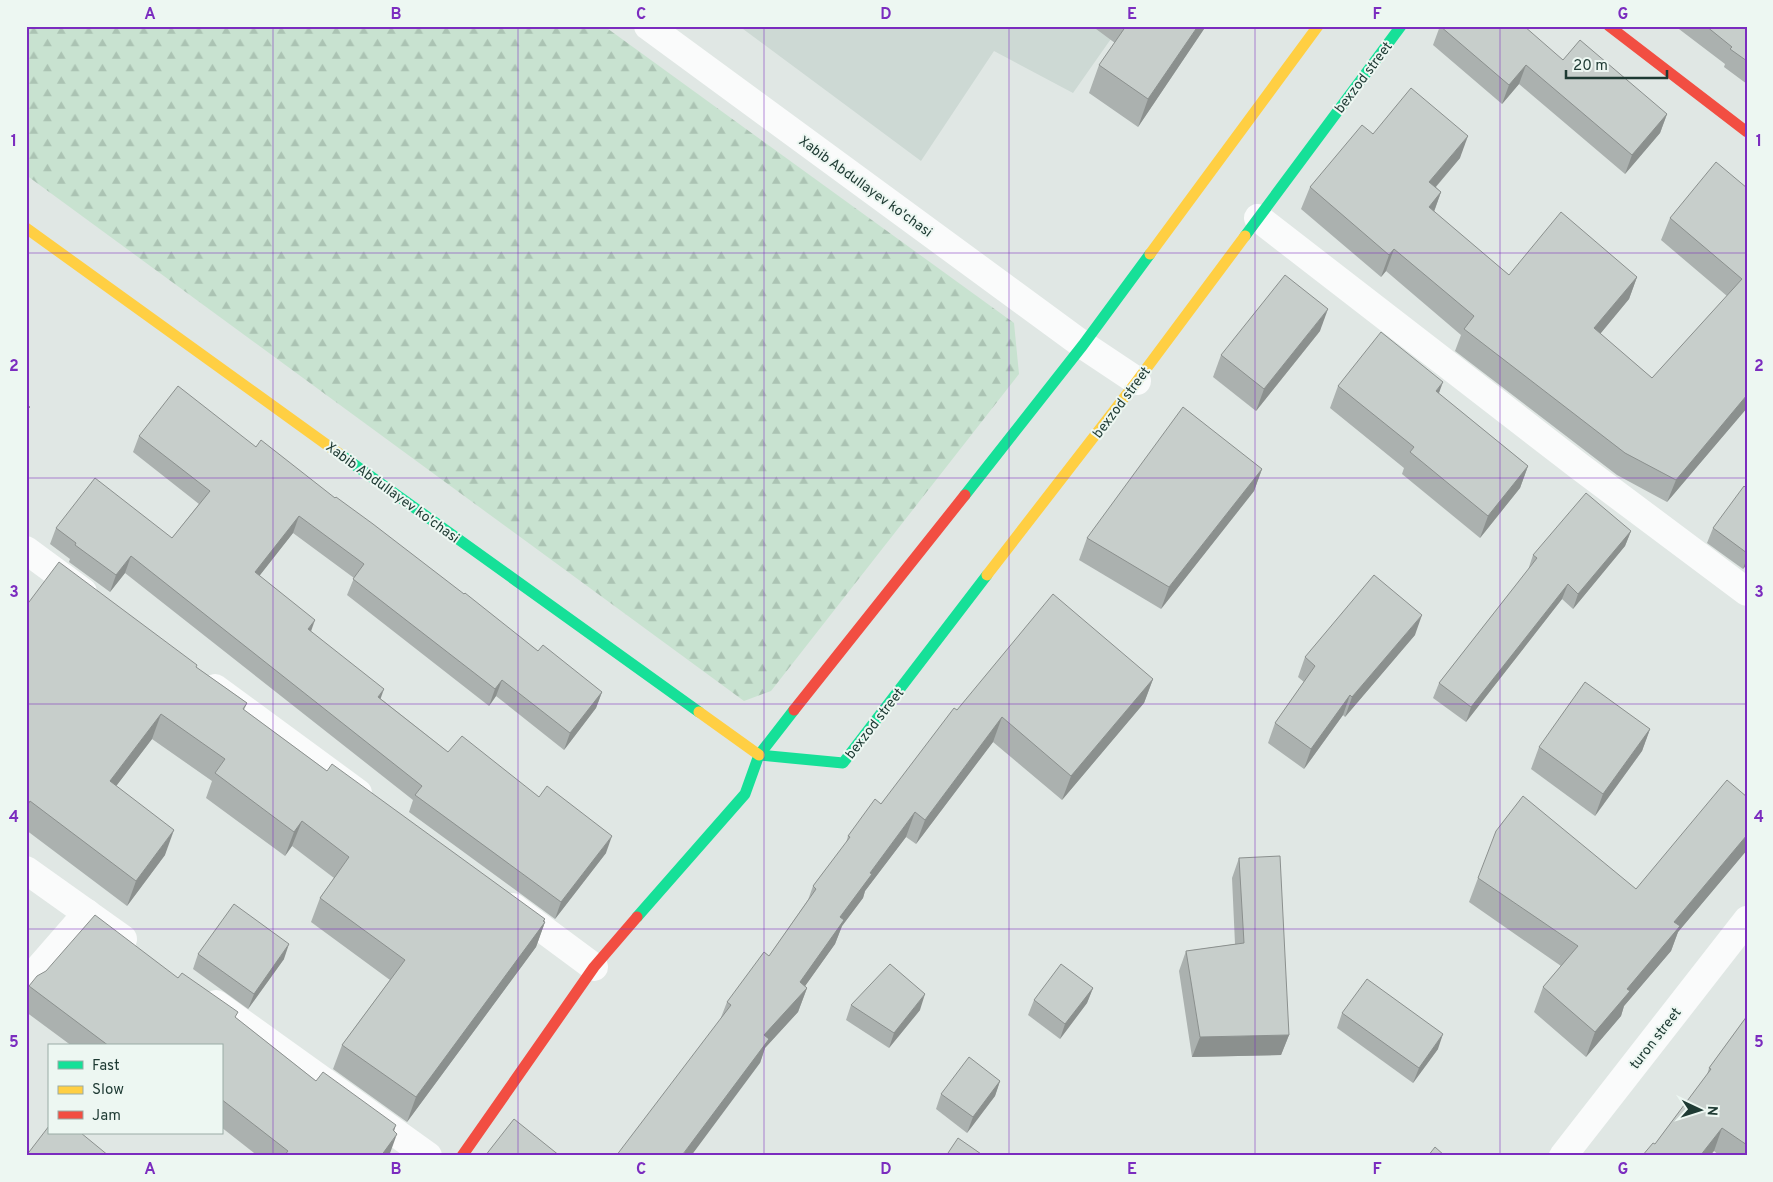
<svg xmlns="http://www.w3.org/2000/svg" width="1773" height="1182" font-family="Overpass,sans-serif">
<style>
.built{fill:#cdd9d4}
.forest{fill:url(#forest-firs)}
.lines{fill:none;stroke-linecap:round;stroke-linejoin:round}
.street{stroke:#fafbfb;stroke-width:28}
.fast{stroke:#16e098;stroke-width:11}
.slow{stroke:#ffcf43;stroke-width:11}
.jam{stroke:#f24e42;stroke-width:11}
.wall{fill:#abb1af}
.shaded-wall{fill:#8b908e}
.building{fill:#c7cecb;stroke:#8b908e}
.grid{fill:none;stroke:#7b2cbf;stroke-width:1;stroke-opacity:0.55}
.labels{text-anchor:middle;stroke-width:4;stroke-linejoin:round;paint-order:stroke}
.street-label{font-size:14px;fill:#1e3a33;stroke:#edf7f2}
.neatline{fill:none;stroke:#7b2cbf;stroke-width:2}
.grid-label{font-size:16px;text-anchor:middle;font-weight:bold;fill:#7b2cbf}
</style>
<defs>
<pattern id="forest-firs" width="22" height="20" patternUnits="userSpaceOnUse" patternTransform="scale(1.25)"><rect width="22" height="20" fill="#c8e2d0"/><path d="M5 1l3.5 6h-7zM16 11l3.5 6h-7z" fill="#abc3b3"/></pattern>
</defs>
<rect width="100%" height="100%" fill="#e0e7e4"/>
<path class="built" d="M739,26h381l-47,67 -79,-42 -73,110z"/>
<path class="forest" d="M26,26h578l410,297 5,51 -248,317 -27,10 -718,-526z"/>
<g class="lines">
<g class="street">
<path d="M648,26l435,319 54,36"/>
<path d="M1258,218l322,249 167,125"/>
<path d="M26,550l57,42"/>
<path d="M215,688l143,105"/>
<path d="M26,870l97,69"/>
<path d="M513,907l81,60"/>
<path d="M26,983l61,-70"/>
<path d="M216,1004l212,152"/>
<path d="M1563,1156l184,-236"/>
</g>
<g class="fast">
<path d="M1245,236l156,-210"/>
<path d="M341,455l358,257"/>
<path d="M965,495l118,-150 67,-91"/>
<path d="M759,755l84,8 144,-188"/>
<path d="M637,917l108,-123 14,-39 35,-45"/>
</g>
<g class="slow">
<path d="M26,228l315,227"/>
<path d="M1150,254l168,-228"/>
<path d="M987,575l150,-194 108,-145"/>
<path d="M699,712l60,43"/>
</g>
<g class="jam">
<path d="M1609,26l138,106"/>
<path d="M794,710l171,-215"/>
<path d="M462,1156l132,-189 43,-50"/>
</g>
</g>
<g class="wall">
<path d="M1092,26h114l-68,101 -49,-34 10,-28 16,-22z"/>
<path d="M1440,26l123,34 104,54 -7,19 -35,41 -106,-90 -17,20 -69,-59z"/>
<path d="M1675,26h72v58l-23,-17 1,-3z"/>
<path d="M1373,134l87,24 -24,29 5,5 -7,20 75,63 128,2 -8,22 -29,35 52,44 75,-82 -66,-56 9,-22 77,-30v220l-80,94 -50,-27 -162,-124 6,-16 -75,-64 -5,6 -80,-68 9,-22z"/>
<path d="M1320,331l-64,80 -43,-34 8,-22z"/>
<path d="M1338,386l101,8 89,72 -8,22 -40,50 -78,-64 2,-6 -74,-60z"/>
<path d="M139,436l117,11 79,51 203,153 64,41 -6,16 -32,42 -68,-54 -7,10 -142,-111 7,-17 -61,-45 -34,43 52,56 70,67 67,53 158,101 -51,66 -146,-107 4,-12 -288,-227 -15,19 -41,-30 1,-3 -20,-15 6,-16 116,10 27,-34 -66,-52z"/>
<path d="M1262,469l-8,22 -93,118 -82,-49 8,-22z"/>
<path d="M1747,489v75l-4,5 -36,-26 6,-15z"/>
<path d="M1631,531l-6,15 -52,63 -11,-10 -96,123 -33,-24 6,-15 89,-113 5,-15z"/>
<path d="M26,606l170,61 51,36 -3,7 83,61 218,148 -1,2 1,1 -9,25 -129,175 -74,-53 9,-24 48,-65 -79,-58 9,-24 14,-20 -42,-32 -7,10 -79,-58 6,-17 -60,-42 -36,47 49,69 -38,51 -101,-76z"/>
<path d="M1415,635l-70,82 -2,-2 -39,54 -36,-26 7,-20 29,-41 -6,-5 7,-20z"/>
<path d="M1153,679l-9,24 -82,97 -69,-58 -77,102 -10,-7 -41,54 -2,7 -21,28 -7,18 -30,42 2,2 -9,24 -33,36 -5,15 -40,-43 7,-18 42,-46 39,-56 5,-14 33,-43 2,-7 33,-32 76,-94z"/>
<path d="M1650,729l-8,22 -47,65 -64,-47 8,-22z"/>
<path d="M1747,797v53l-69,82 -7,19 -47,55 -3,10 -35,41 -52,-45 9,-25 18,-21 -92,-64 9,-24 158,11z"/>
<path d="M1239,858l50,177 -8,20 -89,2 -13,-86 7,-20 49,-7 -3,-66z"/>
<path d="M198,954l86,5 -36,50 -55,-40z"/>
<path d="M178,978l58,40 80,63 78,50 -5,25h-131l-37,-29v-81h-149l-46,-34v-18l3,-8z"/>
<path d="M1093,988l-6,15 -27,36 -32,-24 6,-15z"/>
<path d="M851,1005l69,5 -31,38 -43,-28z"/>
<path d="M1342,1013l96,36 -25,34 -76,-55z"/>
<path d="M1747,1016v140h-27l-6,-5 -59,-7 52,-69 2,-7z"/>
<path d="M1000,1081l-5,15 -28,37 -31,-24 5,-15z"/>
</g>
<g class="shaded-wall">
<path d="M1198,26h8l-68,101 10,-28z"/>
<path d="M1526,65l-7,19 -17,20 7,-19z"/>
<path d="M1667,114l-7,19 -35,41 7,-19z"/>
<path d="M1468,136l-8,22 -39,46 8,-22z"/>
<path d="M1441,192l-8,22 -4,-7z"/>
<path d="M1394,249l-8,22 -5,6 8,-22z"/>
<path d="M1637,277l-8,22 -43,52 8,-23z"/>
<path d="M1328,309l-8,22 -64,80 8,-22z"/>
<path d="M1443,382l-8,22 1,-13z"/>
<path d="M1747,395v13l-80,94 9,-22z"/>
<path d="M1528,466l-8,22 -40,50 8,-22z"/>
<path d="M1262,469l-8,22 -93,118 8,-22z"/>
<path d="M299,516l-6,17 -44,56 6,-17z"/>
<path d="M1631,531l-6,15 -52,63 5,-15z"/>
<path d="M131,556l-6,17 -15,19 6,-17z"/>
<path d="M1747,558v6l-4,5z"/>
<path d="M1568,584l-6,15 -96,123 5,-15z"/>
<path d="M1422,615l-7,20 -70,82 7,-20z"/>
<path d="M315,620l-6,17 -1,-8z"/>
<path d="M1153,679l-9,24 -82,97 9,-24z"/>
<path d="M502,680l-6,16 -7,10 6,-17z"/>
<path d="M384,689l-6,17v-9z"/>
<path d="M602,692l-6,16 -32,42 6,-17z"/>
<path d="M1350,695l-7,20 -39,54 7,-20z"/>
<path d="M161,714l-9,25 -51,67 9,-25z"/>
<path d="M1002,717l-9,25 -77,102 9,-24z"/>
<path d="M1650,729l-8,22 -47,65 8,-22z"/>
<path d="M30,801l-4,11v-5z"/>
<path d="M915,812l-9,25 -41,54 -2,7 -21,28 -7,18 -42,59 14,-15 -9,24 -33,36 -5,15 -69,93h-9l118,-174 40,-65 30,-44z"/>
<path d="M302,821l-10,25 -7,10 9,-24z"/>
<path d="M174,830l-9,25 -38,51 9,-25z"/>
<path d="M1747,835v15l-69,82 -7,19 -47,55 -3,10 -35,41 9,-25 79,-110z"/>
<path d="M612,836l-6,17 -51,66 6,-17z"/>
<path d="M545,919l-4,9 4,-6 -9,25 -129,175 9,-25z"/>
<path d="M289,944l-5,15 -36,50 6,-15z"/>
<path d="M1093,988l-6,15 -27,36 5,-15z"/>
<path d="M925,994l-5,16 -31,38 5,-15z"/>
<path d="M1443,1034l-5,15 -25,34 6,-15z"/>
<path d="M1289,1035l-8,20 -89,2 8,-20z"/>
<path d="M1000,1081l-5,15 -28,37 6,-16z"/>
<path d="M396,1125l-6,19 7,-10 -8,22h-8l12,-26z"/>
<path d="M1722,1128l-8,23 -4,5h-10z"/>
</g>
<g class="building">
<path d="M1126,26h72l-50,73 -49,-34z"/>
<path d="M1440,26h84l39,34 17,-20 87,74 -35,41 -106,-90 -17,20z"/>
<path d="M1706,26h41v35l-17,-12 2,-2z"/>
<path d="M1411,88l57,48 -39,46 12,10 -12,15 80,68 52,-63 76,65 -43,51 58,50 90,-99 -72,-61 46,-56 31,26v207l-71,85 -51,-27 -161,-124 10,-13 -80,-67 -5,6 -79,-68 52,-62 11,9z"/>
<path d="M1285,275l43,34 -64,80 -43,-34z"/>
<path d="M1381,332l62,50 -7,9 92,75 -40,50 -78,-64 4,-5 -76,-61z"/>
<path d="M178,386l78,61 5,-7 74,58 1,-1 37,27 91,70 1,-1 73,58 5,-6 59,47 -32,41 -68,-53 -7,9 -142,-110 11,-15 -65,-48 -44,56 60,48 -7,9 76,60 -6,8 70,55 14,-16 77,61 8,-11 65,50 -51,66 -146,-107 7,-9 -291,-230 -15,19 -41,-30 1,-2 -20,-15 39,-50 77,60 38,-47 -71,-55z"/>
<path d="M26,404l4,3 -4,4z"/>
<path d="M1183,407l79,62 -93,118 -82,-49z"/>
<path d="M1744,486l3,3v64l-34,-25z"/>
<path d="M1586,493l45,38 -53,63 -10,-10 -97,123 -32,-24 98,-125 -4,-3z"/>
<path d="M59,562l138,103 -1,2 51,36 -4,6 84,62 5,-7 213,155 -2,2 2,1 -129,175 -74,-52 63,-85 -85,-62 29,-41 -47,-36 -8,11 -79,-59 10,-14 -64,-45 -51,67 64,49 -38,51 -106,-80 -4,6v-201z"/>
<path d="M1374,575l48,40 -70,82 -2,-2 -39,54 -36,-26 40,-57 -10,-9z"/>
<path d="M1053,594l100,85 -82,97 -69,-59 -77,103 -10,-8 -45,61 2,1 -32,43 4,3 -44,62 7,6 -43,47 5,4 -86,115 3,2h-70l115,-151 -4,-3 37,-50 5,4 47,-67 -3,-3 37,-49 -2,-1 27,-37 6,5 73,-96 3,2z"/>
<path d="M1585,682l65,47 -47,65 -64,-47z"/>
<path d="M1727,780l20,17v38l-73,87 6,4 -53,63 3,2 -35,41 -52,-45 35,-41 -100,-68 18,-47 27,-35 113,93z"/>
<path d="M1280,856l9,179 -89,2 -14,-86 58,-8 -5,-85z"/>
<path d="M234,904l55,40 -35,50 -56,-40z"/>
<path d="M95,915l83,63 4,-5 56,39 -3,5 81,64 7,-9 73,53 -3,5 4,4 -16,22h-97l4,-5 -67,-52v-53h-67l-2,-1 -1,1h-42l-80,-60 8,-10 9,-5z"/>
<path d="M890,964l35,30 -31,39 -43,-28z"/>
<path d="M1061,964l32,24 -28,36 -31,-24z"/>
<path d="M1367,979l76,55 -24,34 -77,-55z"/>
<path d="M1747,1016v129l-25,-17 -22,28h-58l11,-13 2,1 56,-75 -2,-1z"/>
<path d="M969,1057l31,24 -27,36 -32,-23z"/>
<path d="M514,1119l46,37h-75z"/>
<path d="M49,1126v7h32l28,23h-83z"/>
<path d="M958,1138l26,18h-38z"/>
<path d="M1435,1147l10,9h-17z"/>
</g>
<path class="grid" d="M273,26v1130M518,26v1130M764,26v1130M1009,26v1130M1255,26v1130M1500,26v1130M26,253h1721M26,478h1721M26,704h1721M26,929h1721"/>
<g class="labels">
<g class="street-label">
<text transform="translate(1363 77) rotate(-53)" y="5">bexzod street</text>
<text transform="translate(866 186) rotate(36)" y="5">Xabib Abdullayev ko'chasi</text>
<text transform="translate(1121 402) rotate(-53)" y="5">bexzod street</text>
<text transform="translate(393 492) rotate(36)" y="5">Xabib Abdullayev ko'chasi</text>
<text transform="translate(874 723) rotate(-52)" y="5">bexzod street</text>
<text transform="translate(1655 1038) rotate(-52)" y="5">turon street</text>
</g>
</g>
<rect width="1773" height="1182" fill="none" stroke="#edf7f2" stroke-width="55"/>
<rect x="48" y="1044" width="175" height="90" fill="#edf7f2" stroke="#9aaba6"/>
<rect x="58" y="1061" width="25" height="8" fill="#16e098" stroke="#9aaba6"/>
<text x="92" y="1070" font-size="15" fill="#1e3a33">Fast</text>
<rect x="58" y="1086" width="25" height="8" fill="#ffcf43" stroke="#9aaba6"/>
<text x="92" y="1094" font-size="15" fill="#1e3a33">Slow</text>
<rect x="58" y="1111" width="25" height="8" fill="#f24e42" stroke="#9aaba6"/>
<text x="92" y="1120" font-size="15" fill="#1e3a33">Jam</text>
<g transform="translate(1700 1110) rotate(94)" stroke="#edf7f2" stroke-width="4" paint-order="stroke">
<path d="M0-4L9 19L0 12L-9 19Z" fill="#1e3a33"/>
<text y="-8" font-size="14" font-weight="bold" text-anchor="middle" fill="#1e3a33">N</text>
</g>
<path d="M1566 70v8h101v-8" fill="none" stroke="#1e3a33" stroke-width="2.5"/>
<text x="1573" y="70" font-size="15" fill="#1e3a33" stroke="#edf7f2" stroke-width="4" paint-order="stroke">20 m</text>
<rect x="28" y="28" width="1718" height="1126" class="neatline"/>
<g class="grid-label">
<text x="150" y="19">A</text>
<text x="396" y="19">B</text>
<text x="641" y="19">C</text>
<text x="886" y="19">D</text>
<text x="1132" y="19">E</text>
<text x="1377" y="19">F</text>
<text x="1623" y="19">G</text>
<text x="14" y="146">1</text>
<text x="1759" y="146">1</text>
<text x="14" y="371">2</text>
<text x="1759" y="371">2</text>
<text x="14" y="597">3</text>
<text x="1759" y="597">3</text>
<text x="14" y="822">4</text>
<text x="1759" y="822">4</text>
<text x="14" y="1047">5</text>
<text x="1759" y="1047">5</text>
<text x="150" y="1174">A</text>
<text x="396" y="1174">B</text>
<text x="641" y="1174">C</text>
<text x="886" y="1174">D</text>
<text x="1132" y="1174">E</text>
<text x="1377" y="1174">F</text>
<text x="1623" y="1174">G</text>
</g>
</svg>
